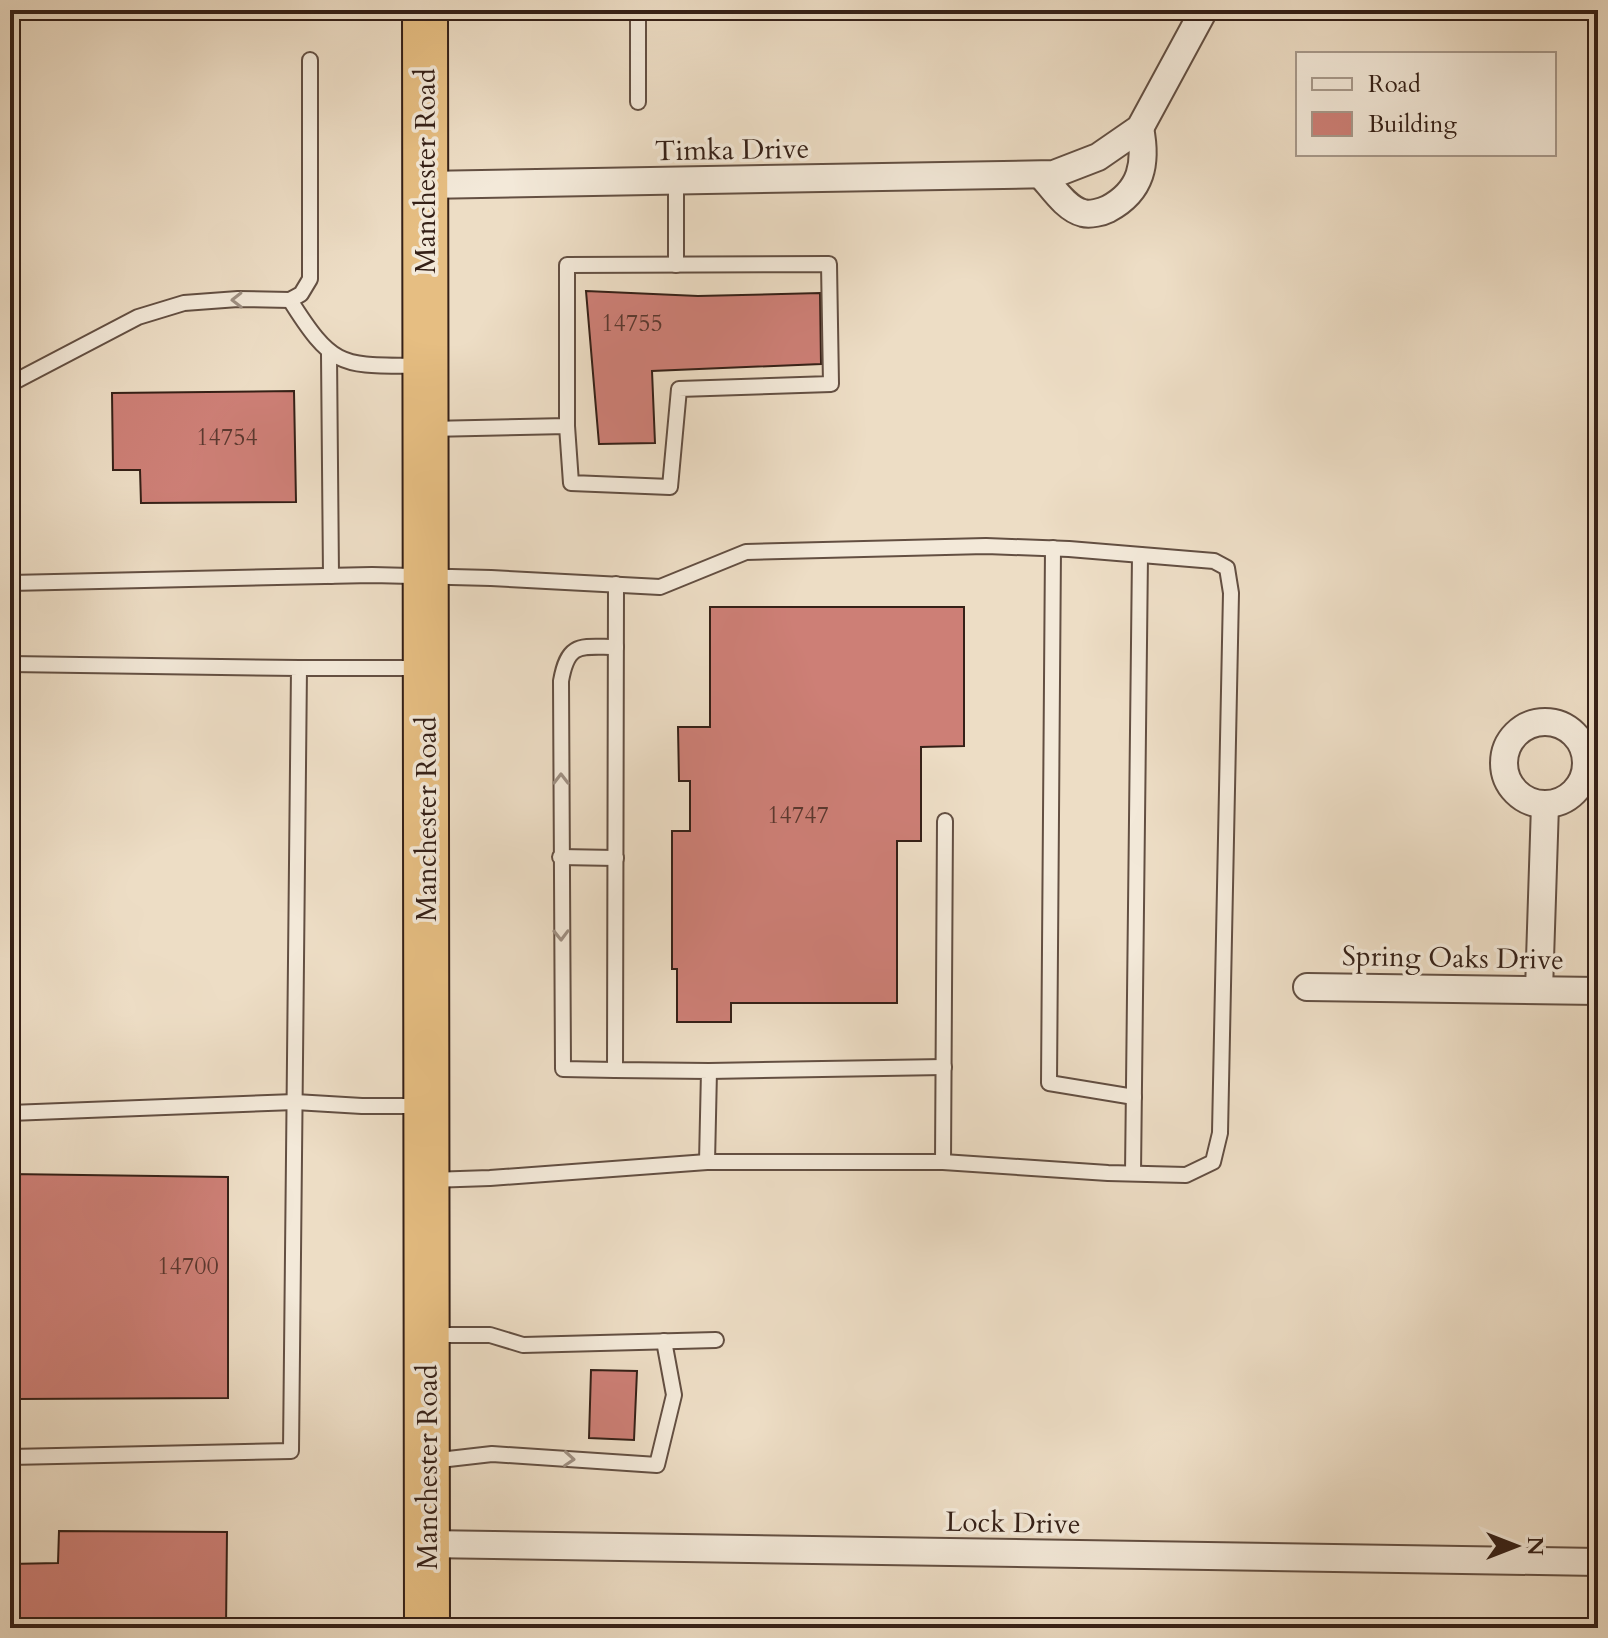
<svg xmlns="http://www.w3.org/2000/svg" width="1608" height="1638" font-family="Cardo,serif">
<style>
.building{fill:#cd7f76;stroke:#352017;stroke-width:2}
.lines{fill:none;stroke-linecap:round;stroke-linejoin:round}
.lane-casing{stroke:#634f42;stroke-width:18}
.street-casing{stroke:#634f42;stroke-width:30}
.highway-casing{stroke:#352017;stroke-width:48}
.lane{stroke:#f3e9d9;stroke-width:14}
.street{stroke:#f3e9d9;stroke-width:26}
.highway{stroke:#e6be82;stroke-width:44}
.oneway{stroke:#9e8f82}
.labels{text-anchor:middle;stroke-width:7;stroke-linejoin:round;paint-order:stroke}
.number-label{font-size:24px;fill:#5b382f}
.street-label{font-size:28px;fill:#352017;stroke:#f3e9d9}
</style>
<rect width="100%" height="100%" fill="#edddc5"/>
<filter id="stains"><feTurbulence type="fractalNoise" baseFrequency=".0025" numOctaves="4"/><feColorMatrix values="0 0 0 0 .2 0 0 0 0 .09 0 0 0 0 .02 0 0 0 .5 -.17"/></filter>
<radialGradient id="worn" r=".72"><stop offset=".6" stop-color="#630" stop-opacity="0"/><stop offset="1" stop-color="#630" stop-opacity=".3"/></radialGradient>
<g class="building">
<path d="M586,291l112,5 122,-3 1,71 -169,7 3,72 -56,1z"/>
<path d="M294,391l2,111 -155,1 -1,-33h-27l-1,-77z"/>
<path d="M710,607h254v139l-43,1v94h-24v162h-166v19h-54v-53h-5v-138h18v-50h-11l-1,-54h32z"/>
<path d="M10,1174l218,3v221l-212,1v-19h-6z"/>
<path d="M591,1370l46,1 -3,69 -45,-2z"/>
<path d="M59,1531l168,1 -1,96h-216v-64l48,-1z"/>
</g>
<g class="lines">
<g class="lane-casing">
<g id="lane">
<path d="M638,10v92"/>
<path d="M676,183v82"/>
<path d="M290,300c44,70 52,65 130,66"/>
<path d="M329,354l2,222"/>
<path d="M10,384l128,-67 46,-14 54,-4 52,1 11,-6 9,-15v-219"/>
<path d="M429,429l138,-3v-161l262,-1 2,120 -152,5 -9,98 -99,-4 -4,-57"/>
<path d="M1053,548l-4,535 85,14"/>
<path d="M10,583l362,-8 119,3 169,9 86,-35 240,-6 83,3 145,12 13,7 4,25 -11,540 -7,29 -27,13 -78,-2 -165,-11h-236l-217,16 -60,2"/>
<path d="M616,584l-1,486 94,1 -2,91"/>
<path d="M10,664l289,4 -8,783 -281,6"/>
<path d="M299,668h122"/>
<path d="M560,857l56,1"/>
<path d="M615,1070l-52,-1 -2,-388c7,-40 20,-34 55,-34"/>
<path d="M709,1071l235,-4"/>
<path d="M10,1113l285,-11 67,4h59"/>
<path d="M943,1162l2,-341"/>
<path d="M1133,1173l7,-618"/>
<path d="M431,1335h59l33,10 193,-5"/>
<path d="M431,1461l61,-7 165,11 17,-70 -10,-54"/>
</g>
</g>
<g class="street-casing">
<g id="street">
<path d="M1041,175c11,12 25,34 42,38 7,2 19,-1 25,-4 34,-18 39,-46 32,-81"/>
<path d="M424,185l630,-11 44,-17 42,-29 64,-118"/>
<circle cx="1545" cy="763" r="41"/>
<path d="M1307,987l291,4"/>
<path d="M1539,990l6,-185"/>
<path d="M427,1544l1171,18"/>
</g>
</g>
<g class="highway-casing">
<path id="highway" d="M425,10l2,1618"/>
</g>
<use href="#lane" class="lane"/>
<use href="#street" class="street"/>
<use href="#highway" class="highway"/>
</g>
<defs><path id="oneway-chevron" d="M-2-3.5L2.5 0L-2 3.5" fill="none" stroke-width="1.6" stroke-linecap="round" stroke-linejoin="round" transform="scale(2)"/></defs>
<g class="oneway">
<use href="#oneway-chevron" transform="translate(237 300) rotate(179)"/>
<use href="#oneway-chevron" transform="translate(561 779) rotate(-90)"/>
<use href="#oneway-chevron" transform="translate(561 935) rotate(89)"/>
<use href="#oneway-chevron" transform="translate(569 1459) rotate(4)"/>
</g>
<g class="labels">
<g class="number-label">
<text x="632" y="331">14755</text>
<text x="227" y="445">14754</text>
<text x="798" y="823">14747</text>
<text x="188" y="1274">14700</text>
</g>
<g class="street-label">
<text transform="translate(732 149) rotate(-1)" y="10">Timka Drive</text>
<text transform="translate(425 171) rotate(-90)" y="10">Manchester Road</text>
<text transform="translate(426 819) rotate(-90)" y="10">Manchester Road</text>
<text transform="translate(1453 957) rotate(1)" y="10">Spring Oaks Drive</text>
<text transform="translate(427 1467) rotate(-90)" y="10">Manchester Road</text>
<text transform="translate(1013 1522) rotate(1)" y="10">Lock Drive</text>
</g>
</g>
<rect width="1608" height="1638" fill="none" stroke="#edddc5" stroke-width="40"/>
<rect x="12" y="12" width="1584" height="1614" fill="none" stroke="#352017" stroke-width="4"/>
<rect x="20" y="20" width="1568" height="1598" fill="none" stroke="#352017" stroke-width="2"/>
<rect x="1296" y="52" width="260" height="104" fill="#f3e9d9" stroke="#a7998b" stroke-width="2"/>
<rect x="1312" y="78" width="40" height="12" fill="#f3e9d9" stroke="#a7998b" stroke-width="2"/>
<text x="1368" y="92" font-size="24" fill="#352017">Road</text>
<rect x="1312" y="112" width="40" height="24" fill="#cd7f76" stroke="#a7998b" stroke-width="2"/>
<text x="1368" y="132" font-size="24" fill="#352017">Building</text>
<g transform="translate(1516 1546) rotate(90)" stroke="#f3e9d9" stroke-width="6" paint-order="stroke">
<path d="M0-6L14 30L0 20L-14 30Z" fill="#352017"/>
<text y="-12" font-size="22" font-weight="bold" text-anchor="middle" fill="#352017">N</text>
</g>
<rect width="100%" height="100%" filter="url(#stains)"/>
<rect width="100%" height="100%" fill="url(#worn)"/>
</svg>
